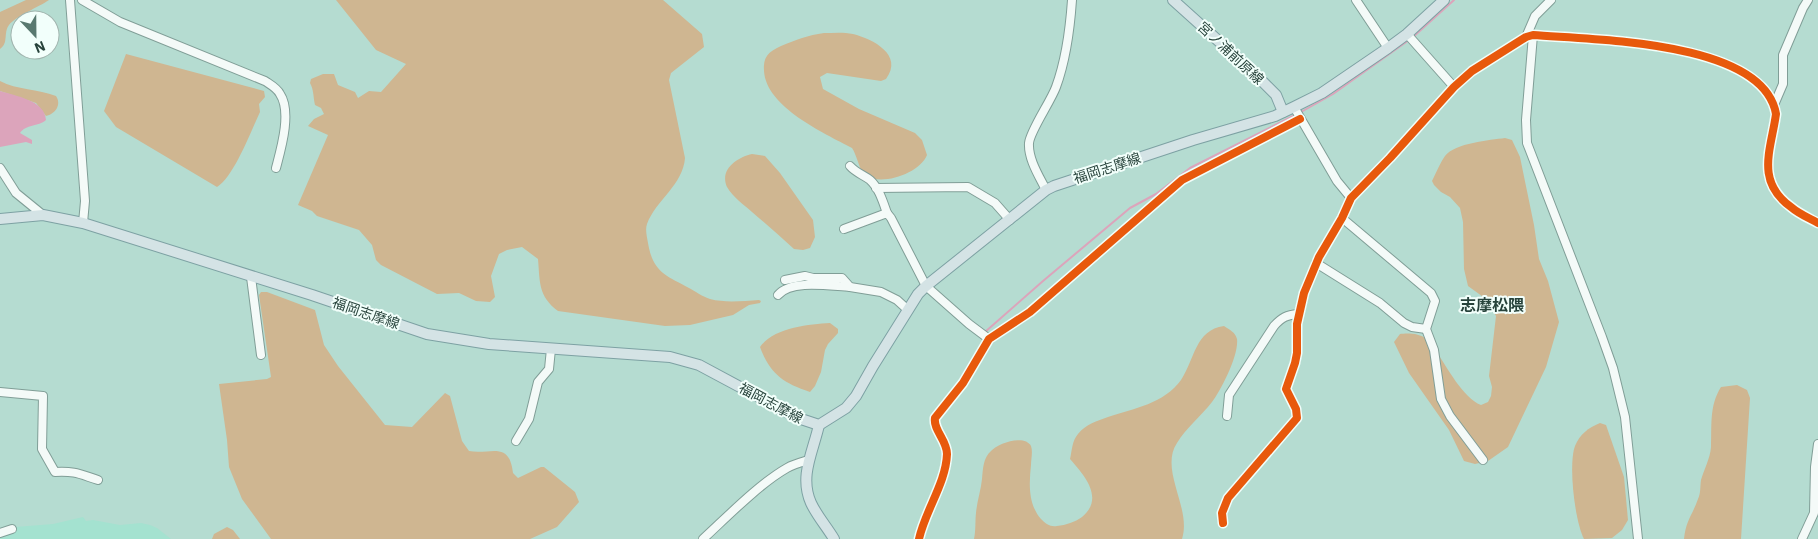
<svg xmlns="http://www.w3.org/2000/svg" width="1818" height="539" font-family="'IBM Plex Sans','Noto Sans JP',sans-serif">
<style>
.built{fill:#a4e2d0}
.green{fill:#cfb691}
.water{fill:#dca4bb}
.lines{fill:none;stroke-linecap:round;stroke-linejoin:round}
.stream{stroke:#dca4bb;stroke-width:2}
.minor-casing{stroke:#809e97;stroke-width:10}
.major-casing{stroke:#7da1a3;stroke-width:12}
.minor{stroke:#f4faf8;stroke-width:8}
.major{stroke:#d4e3e5;stroke-width:10}
.cycleway-casing{stroke:#f2fffb;stroke-width:11}
.cycleway{stroke:#e8590c;stroke-width:8}
.labels{text-anchor:middle;stroke-width:4;stroke-linejoin:round;paint-order:stroke}
.street-label{font-size:14px;fill:#27433b;stroke:#f2fffb}
.quarter-label{font-size:16px;font-weight:bold;fill:#27433b;stroke:#f2fffb}
</style>
<rect width="100%" height="100%" fill="#b5dcd1"/>
<path class="built" d="M83,517l3,4 7,-1 27,5 21,-2 9,2 7,3 14,11h-171v-1l14,-5 1,-6 38,-3z"/>
<g class="green">
<path d="M26,0h23c-10,7 -33,16 -40,25 -6,8 0,18 -9,24v-37z"/>
<path d="M336,0h327l39,34 2,13 -33,26 -2,7 16,78c-2,27 -29,42 -38,66 -2,6 0,13 1,19 5,29 17,32 41,45 6,3 14,9 21,11 15,4 33,2 49,1l2,1 -1,2 -11,2 -16,10 -43,10 -25,1 -107,-15c-20,-15 -18,-29 -20,-52l-16,-12 -15,3 -8,4 -8,22 4,21 -5,5 -14,-1 -17,-8 -22,1 -56,-29 -5,-5 -4,-15 -13,-15 -42,-14 -5,-5 -14,-6 30,-70 -20,-9 6,-7 10,-5 -3,-6 -6,-3c-2,-8 -1,-15 -5,-22l1,-4 12,-5h11l4,11 17,7 3,6 11,-7 12,1 25,-28 -30,-14z"/>
<path d="M824,33c9,0 20,-1 29,1 20,5 51,21 33,45l-5,2 -54,-8 -7,4 3,12 36,20 56,24 7,7 5,15c-7,18 -44,31 -61,21 -6,-3 -9,-21 -14,-28 -28,-15 -86,-41 -88,-77 -1,-14 4,-19 17,-25 15,-6 27,-11 43,-13z"/>
<path d="M126,54l138,37 1,6 -6,7 1,8c-9,19 -26,65 -43,75l-101,-60 -12,-16z"/>
<path d="M0,81c17,9 38,8 56,15 6,9 -1,18 -10,20l-10,-13 -36,-12z"/>
<path d="M1505,138l7,2 8,17 14,68 5,34 9,22 11,41 -13,45 -38,80 -20,14 -13,3 -11,-3 -15,-31 -40,-57 -15,-31 6,-8c7,-1 20,-1 26,5 4,3 7,8 10,12 11,16 27,47 45,54l7,-3 3,-6 1,-9 -3,-11 7,-60 -10,-17 -18,-13 -4,-17 -1,-47 -3,-14 -10,-11 -9,-5 -7,-7 -2,-4c4,-8 8,-18 13,-25 10,-13 45,-16 60,-18z"/>
<path d="M752,154l13,2 15,17 33,47 2,17 -5,11 -7,2 -9,-1c-14,-13 -28,-25 -42,-37 -8,-7 -19,-15 -25,-25 -8,-18 11,-30 25,-33z"/>
<path d="M261,292h6l48,18 9,35 14,21 47,59 27,2 33,-34 5,3 12,45 7,10c22,4 40,-11 44,22l5,5 23,-11h3l31,25 4,10 -22,25 -27,12h-259l-29,-40 -13,-32 -2,-27 -8,-56 48,-5 4,-2 -12,-82z"/>
<path d="M830,323l8,6v4l-10,11 -3,6 -4,22 -6,14 -5,6c-27,-9 -40,-18 -50,-45 13,-19 49,-23 70,-24z"/>
<path d="M1224,326c6,4 11,6 13,13 2,16 -16,51 -25,63 -11,14 -26,26 -35,41 -18,27 15,65 5,96h-208c2,-9 1,-18 2,-26 1,-12 5,-23 6,-34 1,-10 1,-21 9,-28 7,-8 34,-17 40,-5 2,6 0,13 0,19 -2,19 -3,39 10,54 5,5 9,8 16,7 9,-1 18,-4 25,-9 23,-19 2,-42 -12,-58 2,-9 2,-18 8,-25 8,-10 19,-13 30,-17 25,-8 57,-14 73,-37 14,-21 14,-50 43,-54z"/>
<path d="M1737,385l10,5 3,8 -9,141h-57c2,-19 8,-23 14,-40 3,-6 2,-13 3,-19 3,-11 9,-21 10,-33 1,-21 -2,-41 10,-60z"/>
<path d="M1600,423l6,2 18,52 4,43 -6,10 -10,8 -28,1c-9,-17 -16,-74 -9,-93 5,-12 13,-18 25,-23z"/>
<path d="M227,527l6,3 7,9h-28l2,-5z"/>
</g>
<path class="water" d="M0,91c15,5 45,9 46,29 -8,7 -20,4 -26,13l12,7v4l-6,-2 -26,5z"/>
<g class="lines">
<g class="stream">
<path d="M1413,37l41,-37"/>
<path d="M1301,112l32,-18 76,-54"/>
<path d="M985,332l58,-51 87,-73 26,-14 34,-26 107,-54"/>
</g>
<g class="minor-casing">
<g id="minor">
<path d="M70,0l15,201 -2,22"/>
<path d="M82,0l38,22 145,59c6,4 12,7 15,13 12,18 1,55 -4,74"/>
<path d="M1356,0l32,48"/>
<path d="M1407,34l47,53"/>
<path d="M1533,35l-7,85 1,23 75,194 11,31 12,49 13,122"/>
<path d="M1526,37l9,-21 16,-16"/>
<path d="M1774,105l9,-21v-29l20,-47 5,-8"/>
<path d="M1294,107l43,74 14,17"/>
<path d="M850,166c6,7 14,9 20,14 9,8 13,22 17,33"/>
<path d="M0,168l16,25 27,22"/>
<path d="M876,188l92,-1 27,16 15,17"/>
<path d="M1046,190c-7,-14 -18,-31 -17,-47 1,-12 22,-42 27,-56 10,-27 14,-58 16,-87"/>
<path d="M1342,218l89,75 4,8 -9,28 8,21 7,49 9,17 33,44"/>
<path d="M844,229l43,-16 4,5 35,68 43,38 20,15"/>
<path d="M1316,263l64,40 24,20 8,4 14,2"/>
<path d="M251,277l10,78"/>
<path d="M785,280l20,-4 8,2h29l8,9 31,5 16,8 11,10"/>
<path d="M778,295c13,-16 52,-9 72,-8"/>
<path d="M0,392l43,4 -1,53 13,23c21,-1 24,2 43,8"/>
<path d="M1227,416l2,-21 45,-69c8,-9 13,-11 24,-12"/>
<path d="M516,441l13,-22 9,-37 11,-13 2,-20"/>
<path d="M1223,523l-1,-10 6,-15 69,-80 -1,-9 -10,-20 9,-26 2,-10v-29l7,-31 15,-36 23,-39 9,-20 39,-40 64,-71 18,-16 54,-34 7,-2c58,5 230,5 243,79 -5,36 -21,67 15,93 8,7 18,11 27,16"/>
<path d="M0,533l12,-4"/>
<path d="M703,539c24,-22 56,-55 84,-71 7,-4 15,-6 22,-8"/>
<path d="M919,539c6,-28 27,-56 28,-85 0,-14 -14,-24 -12,-36l28,-35 26,-44 41,-27 152,-132 118,-61"/>
<path d="M1802,539l12,-26 1,-46 3,-23"/>
</g>
</g>
<g class="major-casing">
<g id="major">
<path d="M1173,0l80,72 23,23 7,17"/>
<path d="M0,219l43,-4 40,8 229,72 115,39 62,10 181,13 29,8 99,53 21,7 27,-17 10,-12 17,-30 45,-72 8,-8 120,-96 8,-4 139,-46 82,-24 19,-9 28,-14 66,-45 19,-14 37,-34"/>
<path d="M819,425c-6,27 -20,51 -8,78 6,13 16,24 23,36"/>
</g>
</g>
<use href="#minor" class="minor"/>
<use href="#major" class="major"/>
<g class="cycleway-casing">
<g id="cycleway">
<path d="M1223,523l-1,-10 6,-15 69,-80 -1,-9 -10,-20 9,-26 2,-10v-29l7,-31 15,-36 23,-39 9,-20 39,-40 64,-71 18,-16 54,-34 7,-2c58,5 230,5 243,79 -5,36 -21,67 15,93 8,7 18,11 27,16"/>
<path d="M919,539c6,-28 27,-56 28,-85 0,-14 -14,-24 -12,-36l28,-35 26,-44 41,-27 152,-132 118,-61"/>
</g>
</g>
<use href="#cycleway" class="cycleway"/>
</g>
<g class="labels">
<g class="street-label">
<text transform="translate(1231 53) rotate(43)" y="5">宮ノ浦前原線</text>
<text transform="translate(1107 168) rotate(-18)" y="5">福岡志摩線</text>
<text transform="translate(366 313) rotate(19)" y="5">福岡志摩線</text>
<text transform="translate(771 403) rotate(28)" y="5">福岡志摩線</text>
</g>
<g class="quarter-label">
<text x="1492" y="311">志摩松隈</text>
</g>
</g>
<g transform="translate(35 35) rotate(158)"><circle r="24" fill="#f2fffb" stroke="#a1b4ae"/>
<path d="M0-4L9 19L0 12L-9 19Z" fill="#597970"/>
<text y="-8" font-size="14" font-weight="bold" text-anchor="middle" fill="#27433b">N</text>
</g>
</svg>
